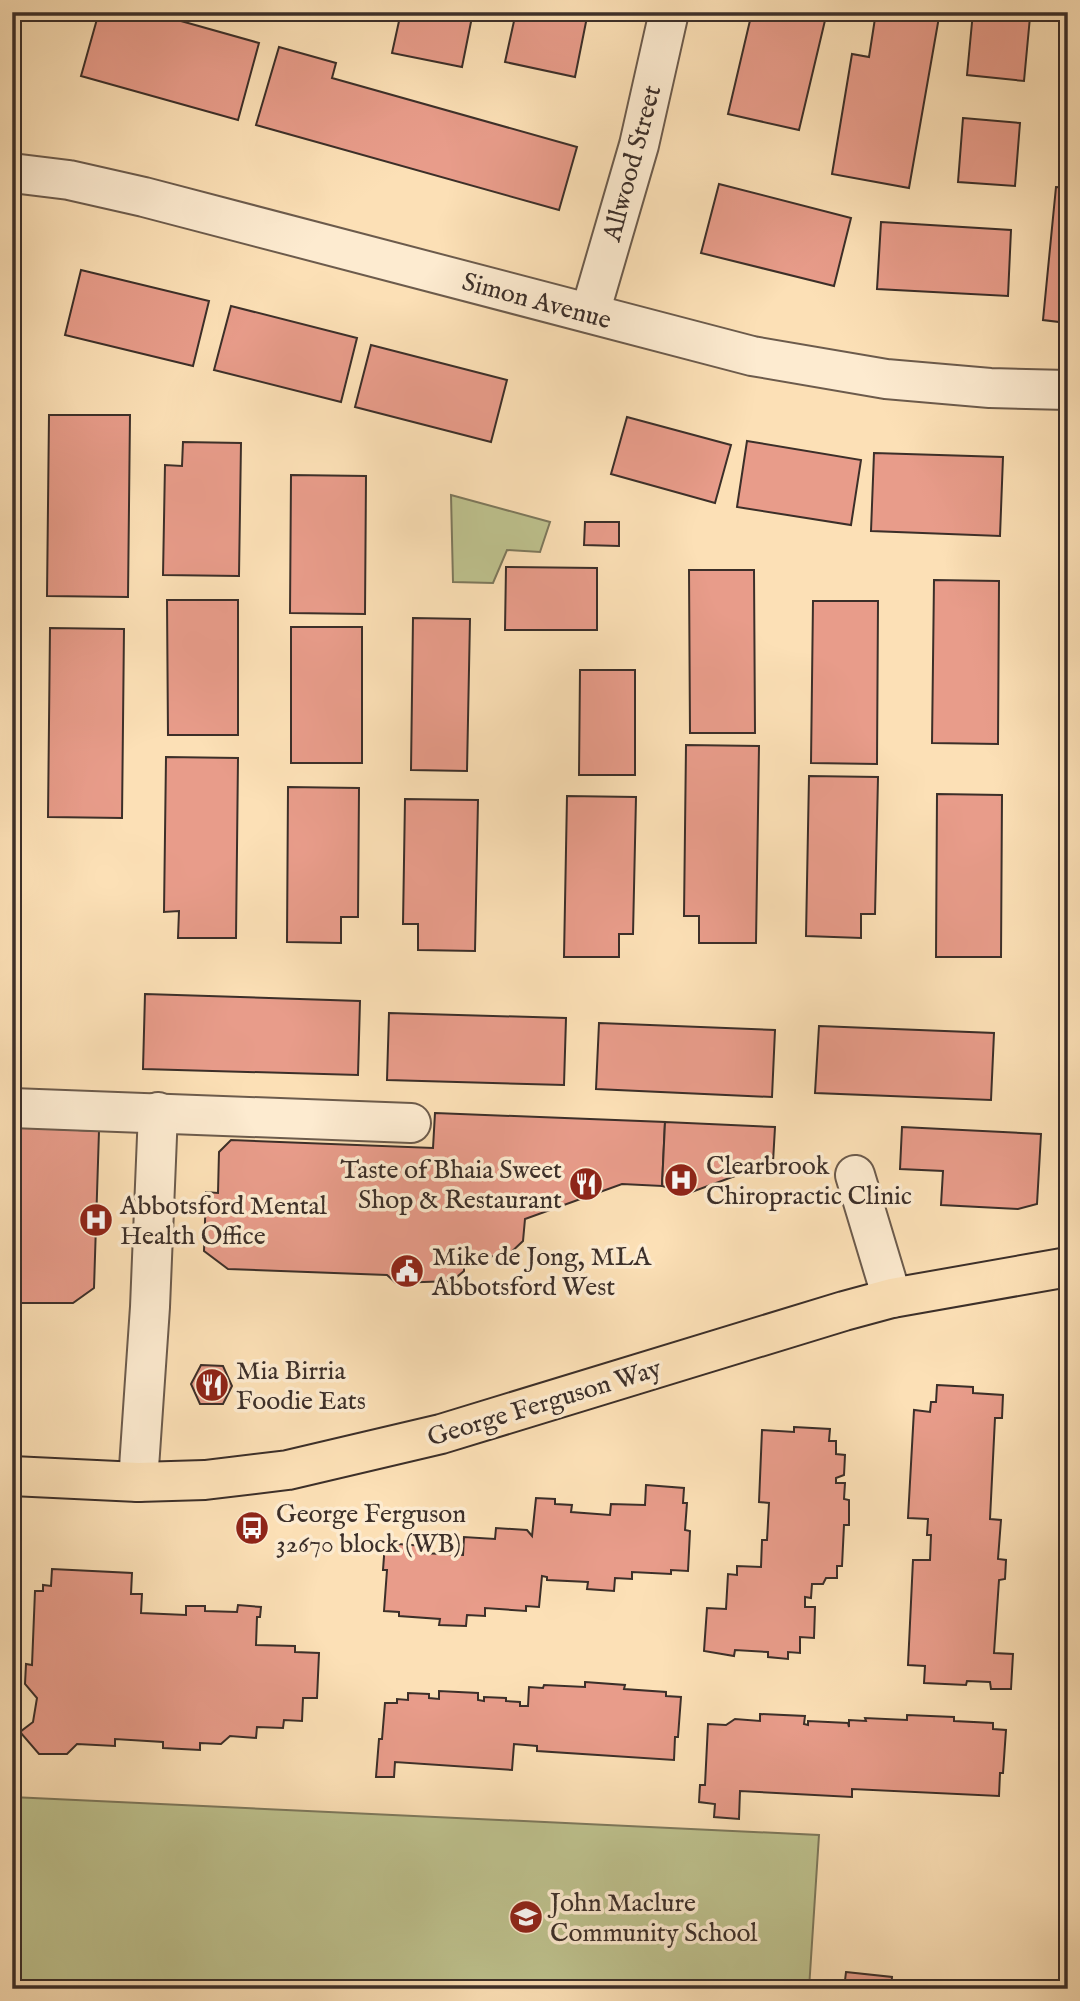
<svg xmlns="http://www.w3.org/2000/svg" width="1080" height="2001" font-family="'IM FELL English',serif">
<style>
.green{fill:#bec28e;stroke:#7d785c;stroke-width:2}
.building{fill:#e89c8a;stroke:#3c2f29;stroke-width:2}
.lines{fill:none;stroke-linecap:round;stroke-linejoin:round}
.minor-casing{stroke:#6c5b4c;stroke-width:42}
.major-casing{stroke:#3c2f29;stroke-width:42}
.minor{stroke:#fdebd0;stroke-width:38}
.major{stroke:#fce0b6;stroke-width:38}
.labels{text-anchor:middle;stroke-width:7;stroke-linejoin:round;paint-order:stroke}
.street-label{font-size:26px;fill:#3c2f29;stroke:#fdebd0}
.poi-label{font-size:26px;fill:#3c2f29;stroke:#fdebd0;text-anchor:start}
</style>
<rect width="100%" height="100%" fill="#fce0b6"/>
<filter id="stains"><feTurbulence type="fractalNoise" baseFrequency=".00286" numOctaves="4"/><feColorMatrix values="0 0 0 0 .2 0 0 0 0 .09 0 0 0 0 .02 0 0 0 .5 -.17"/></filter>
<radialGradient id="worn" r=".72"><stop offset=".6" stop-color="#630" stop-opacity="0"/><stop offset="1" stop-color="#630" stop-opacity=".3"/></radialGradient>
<g class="green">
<path d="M451,495l99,27 -10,30 -33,-2 -14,33 -40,-1z"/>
<path d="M12,1797l807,38 -10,154h-797z"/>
</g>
<g class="building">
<path d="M99,12h50l110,31 -21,77 -157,-44z"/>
<path d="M401,12h72l-11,55 -70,-14z"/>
<path d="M516,12h72l-13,65 -70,-15z"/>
<path d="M752,12h75l-28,118 -71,-16z"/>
<path d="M876,12h33l30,5 -30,171 -77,-14 20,-120 17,3z"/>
<path d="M973,12l57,5 -6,64 -57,-6z"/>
<path d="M279,47l57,16 -4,15 245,69 -18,63 -303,-85z"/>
<path d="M963,118l57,5 -5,63 -57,-4z"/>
<path d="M719,184l132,34 -17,68 -133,-33z"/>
<path d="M1056,187l12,1v135l-25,-3z"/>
<path d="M881,222l130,8 -3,66 -131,-7z"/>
<path d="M81,270l128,31 -16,65 -128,-31z"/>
<path d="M231,306l126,32 -16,64 -127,-32z"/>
<path d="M371,345l136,35 -16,62 -136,-35z"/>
<path d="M49,415h81l-2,182 -81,-1z"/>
<path d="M627,417l104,28 -16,58 -104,-29z"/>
<path d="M747,441l114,19 -10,65 -114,-18z"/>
<path d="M183,442l58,1 -2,133 -76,-1 2,-110 17,1z"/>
<path d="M874,453l129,4 -3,79 -129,-5z"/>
<path d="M291,475l75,1 -1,138 -75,-1z"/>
<path d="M585,522h34v24l-35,-1z"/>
<path d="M506,567l91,1v62h-92z"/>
<path d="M689,570h65l1,163h-65z"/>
<path d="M934,580l65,1 -1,163 -66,-1z"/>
<path d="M167,600h71v135h-70z"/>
<path d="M813,601h65l-1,163 -66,-1z"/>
<path d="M413,618l57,1 -3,152 -56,-1z"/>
<rect x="291" y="627" width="71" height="136"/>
<path d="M50,628l74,1 -2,189 -74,-1z"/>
<path d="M580,670h55v105h-56z"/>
<path d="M686,745l73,1 -3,197h-57v-27h-15z"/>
<path d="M166,757l72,1 -2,180h-58l1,-27 -15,1z"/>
<path d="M809,776l69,1 -3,137h-14v24l-55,-2z"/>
<path d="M288,787l71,1 -1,129h-17v26l-54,-1z"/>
<path d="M937,794l65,1 -1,162h-65z"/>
<path d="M567,796l69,1 -3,137h-14v23h-55z"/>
<path d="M405,799l73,1 -3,151 -57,-1v-26h-15z"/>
<path d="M145,994l215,7 -2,74 -215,-6z"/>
<path d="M389,1013l177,5 -2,67 -177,-5z"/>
<path d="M599,1023l176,7 -3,67 -176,-8z"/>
<path d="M819,1026l175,7 -3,67 -176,-7z"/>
<path d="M435,1113l230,9 -3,64 -40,-2 -97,35 -2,22 -16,15 -43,1v14l-12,10 -56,2 -9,-8 -159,-6 -24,-18 2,-59 12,1 1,-41 12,-12 202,8z"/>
<path d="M665,1122l110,5 -2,35 -84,31 -27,-7z"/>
<path d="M12,1127l87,4 -5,157 -21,15h-61z"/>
<path d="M902,1127l139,7 -4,70 -19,5 -77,-4 2,-34 -43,-2z"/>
<path d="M201,1365l22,1 9,20 -9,18h-23l-9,-20z"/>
<path d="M937,1385l36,2v6l30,2 -1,23h-7l-5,101 11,1 -3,39 8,1 -1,19 -6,1 -5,73 19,1 -2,35h-20l-1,-7 -23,-1 -1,4 -42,-2 1,-17 -17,-1 5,-105h17l1,-25h-4l1,-16 -20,-1 6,-108 16,2 1,-10h5z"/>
<path d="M794,1427l36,2 -1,12h7v13l9,1 -1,20 -8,3v5h9l-1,16 5,1v25h-5l-2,41h-5v12h-11l-3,6h-11l-1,14 -6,-1v10h10l-1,31 -14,-1v16l-12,-1v7l-20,-2v-5l-33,-2 -1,6 -30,-5 3,-43 19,1 2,-35 9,1v-9l24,1 1,-27h5l2,-37 -10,-1 3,-72 32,2z"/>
<path d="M646,1485l38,3 -1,15h4l-2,27 5,1 -2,40 -17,-1v4l-39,-2v7l-17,-1 -1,13 -27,-2 1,-7 -41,-2v-3l-5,-1 -3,31 -13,-1v5l-41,-3v8l-18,-1 -1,11 -27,-1 1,-6 -41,-3v-4l-15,-1 3,-41h-4l2,-27 39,3 -1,7 40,2 1,-18 31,2 1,-11 31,2 5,6 4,-38 19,1v5l17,1 -1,7 39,3 1,-11 34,1z"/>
<path d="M52,1569l80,4 -1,21h11l-1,19 45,2v-9h19v5l32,1 1,-7 23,2 -1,10h-3l-1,28 39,1v6l24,1 -2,45h-14l-1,23 -18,-1 -1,8 -26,-1 -1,11 -26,-2 -9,8 -21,-1v7l-37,-2v-6l-48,-3v7l-38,-2 -10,10h-28l-19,-22 13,-10 4,-24 -12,-14 1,-20 6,1 3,-74h8v-6l8,1z"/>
<path d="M585,1682l40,3 -1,4 42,3v4l15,1 -3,40h-3l-1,23 -137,-9v-5l-23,-2 -2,26 -117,-8 -1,15h-18l3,-38h3l3,-36h12v-4l11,1v-7l21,1v4l10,1v-8l39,2v7l6,1v-4l22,1v3l14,1v4h8l1,-19 14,1 1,-3 41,2z"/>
<path d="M760,1714l45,2 -1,8 4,1v-4l40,2 1,4v-7l17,1 -1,-3 42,2v-5l47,2v4l39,2v6l13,1 -3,43h-3l-1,23 -147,-7v8l-112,-6 -1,28 -25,-2 1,-13 -16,-2 1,-17h5l3,-61 18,1 9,-6 25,2z"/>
<path d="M846,1972l46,5 -1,12h-47z"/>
</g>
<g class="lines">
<g class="minor-casing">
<g id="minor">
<path d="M12,173l57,7 75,17 608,159 134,23 104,9 78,2"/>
<path d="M590,313l49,-168 30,-133"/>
<path d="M12,1108l399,15"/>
<path d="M855,1175l37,123"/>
<path d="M138,1482l12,-175 8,-195"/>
</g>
</g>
<g class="major-casing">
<path id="major" d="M12,1476l126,6 67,-2 83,-10 153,-36 403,-123 48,-13 176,-31"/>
</g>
<use href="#minor" class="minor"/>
<use href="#major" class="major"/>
</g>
<defs>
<g id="hospital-disc" transform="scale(1.75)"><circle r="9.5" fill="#8f2418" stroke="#fdebd0"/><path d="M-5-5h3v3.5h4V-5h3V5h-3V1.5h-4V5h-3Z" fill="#fff"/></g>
<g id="restaurant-disc" transform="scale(1.75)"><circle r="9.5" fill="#8f2418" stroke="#fdebd0"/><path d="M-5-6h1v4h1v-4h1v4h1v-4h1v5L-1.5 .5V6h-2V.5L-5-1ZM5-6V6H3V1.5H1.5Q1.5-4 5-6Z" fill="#fff"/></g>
<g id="civic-disc" transform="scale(1.75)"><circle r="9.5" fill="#8f2418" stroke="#fdebd0"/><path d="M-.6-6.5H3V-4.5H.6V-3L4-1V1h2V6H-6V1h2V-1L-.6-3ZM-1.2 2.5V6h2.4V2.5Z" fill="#fff"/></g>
<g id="bus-disc" transform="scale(1.75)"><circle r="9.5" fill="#8f2418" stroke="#fdebd0"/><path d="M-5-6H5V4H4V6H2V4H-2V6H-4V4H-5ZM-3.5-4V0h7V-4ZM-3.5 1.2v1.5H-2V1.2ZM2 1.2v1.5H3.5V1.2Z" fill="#fff"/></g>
<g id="school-disc" transform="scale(1.75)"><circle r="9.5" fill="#8f2418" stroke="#fdebd0"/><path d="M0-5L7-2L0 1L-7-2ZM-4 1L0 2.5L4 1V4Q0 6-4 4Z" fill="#fff"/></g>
</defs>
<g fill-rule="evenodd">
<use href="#hospital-disc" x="681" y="1180"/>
<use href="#restaurant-disc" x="586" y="1184"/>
<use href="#hospital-disc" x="96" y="1220"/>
<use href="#civic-disc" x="407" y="1271"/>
<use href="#restaurant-disc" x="212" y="1385"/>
<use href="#bus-disc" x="252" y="1528"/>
<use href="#school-disc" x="526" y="1917"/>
</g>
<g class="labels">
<g class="street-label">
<text transform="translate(631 163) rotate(-75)" y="9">Allwood Street</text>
<text transform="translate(537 300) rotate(15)" y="9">Simon Avenue</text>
<text transform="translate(544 1402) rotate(-17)" y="9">George Ferguson Way</text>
</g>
<g class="poi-label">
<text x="706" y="1174">Clearbrook<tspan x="706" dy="30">Chiropractic Clinic</tspan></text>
<text x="562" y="1178" text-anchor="end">Taste of Bhaia Sweet<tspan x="562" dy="30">Shop &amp; Restaurant</tspan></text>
<text x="120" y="1214">Abbotsford Mental<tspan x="120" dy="30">Health Office</tspan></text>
<text x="432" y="1265">Mike de Jong, MLA<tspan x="432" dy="30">Abbotsford West</tspan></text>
<text x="236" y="1379">Mia Birria<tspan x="236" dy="30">Foodie Eats</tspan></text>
<text x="276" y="1522">George Ferguson<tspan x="276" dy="30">32670 block (WB)</tspan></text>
<text x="550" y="1911">John Maclure<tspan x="550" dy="30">Community School</tspan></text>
</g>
</g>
<rect width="1080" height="2001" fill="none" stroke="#fce0b6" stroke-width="42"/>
<rect x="14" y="14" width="1052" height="1973" fill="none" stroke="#3c2f29" stroke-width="3.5"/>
<rect x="21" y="21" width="1038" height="1959" fill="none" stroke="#3c2f29" stroke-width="2"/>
<rect width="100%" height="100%" filter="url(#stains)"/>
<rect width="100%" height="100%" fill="url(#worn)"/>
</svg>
